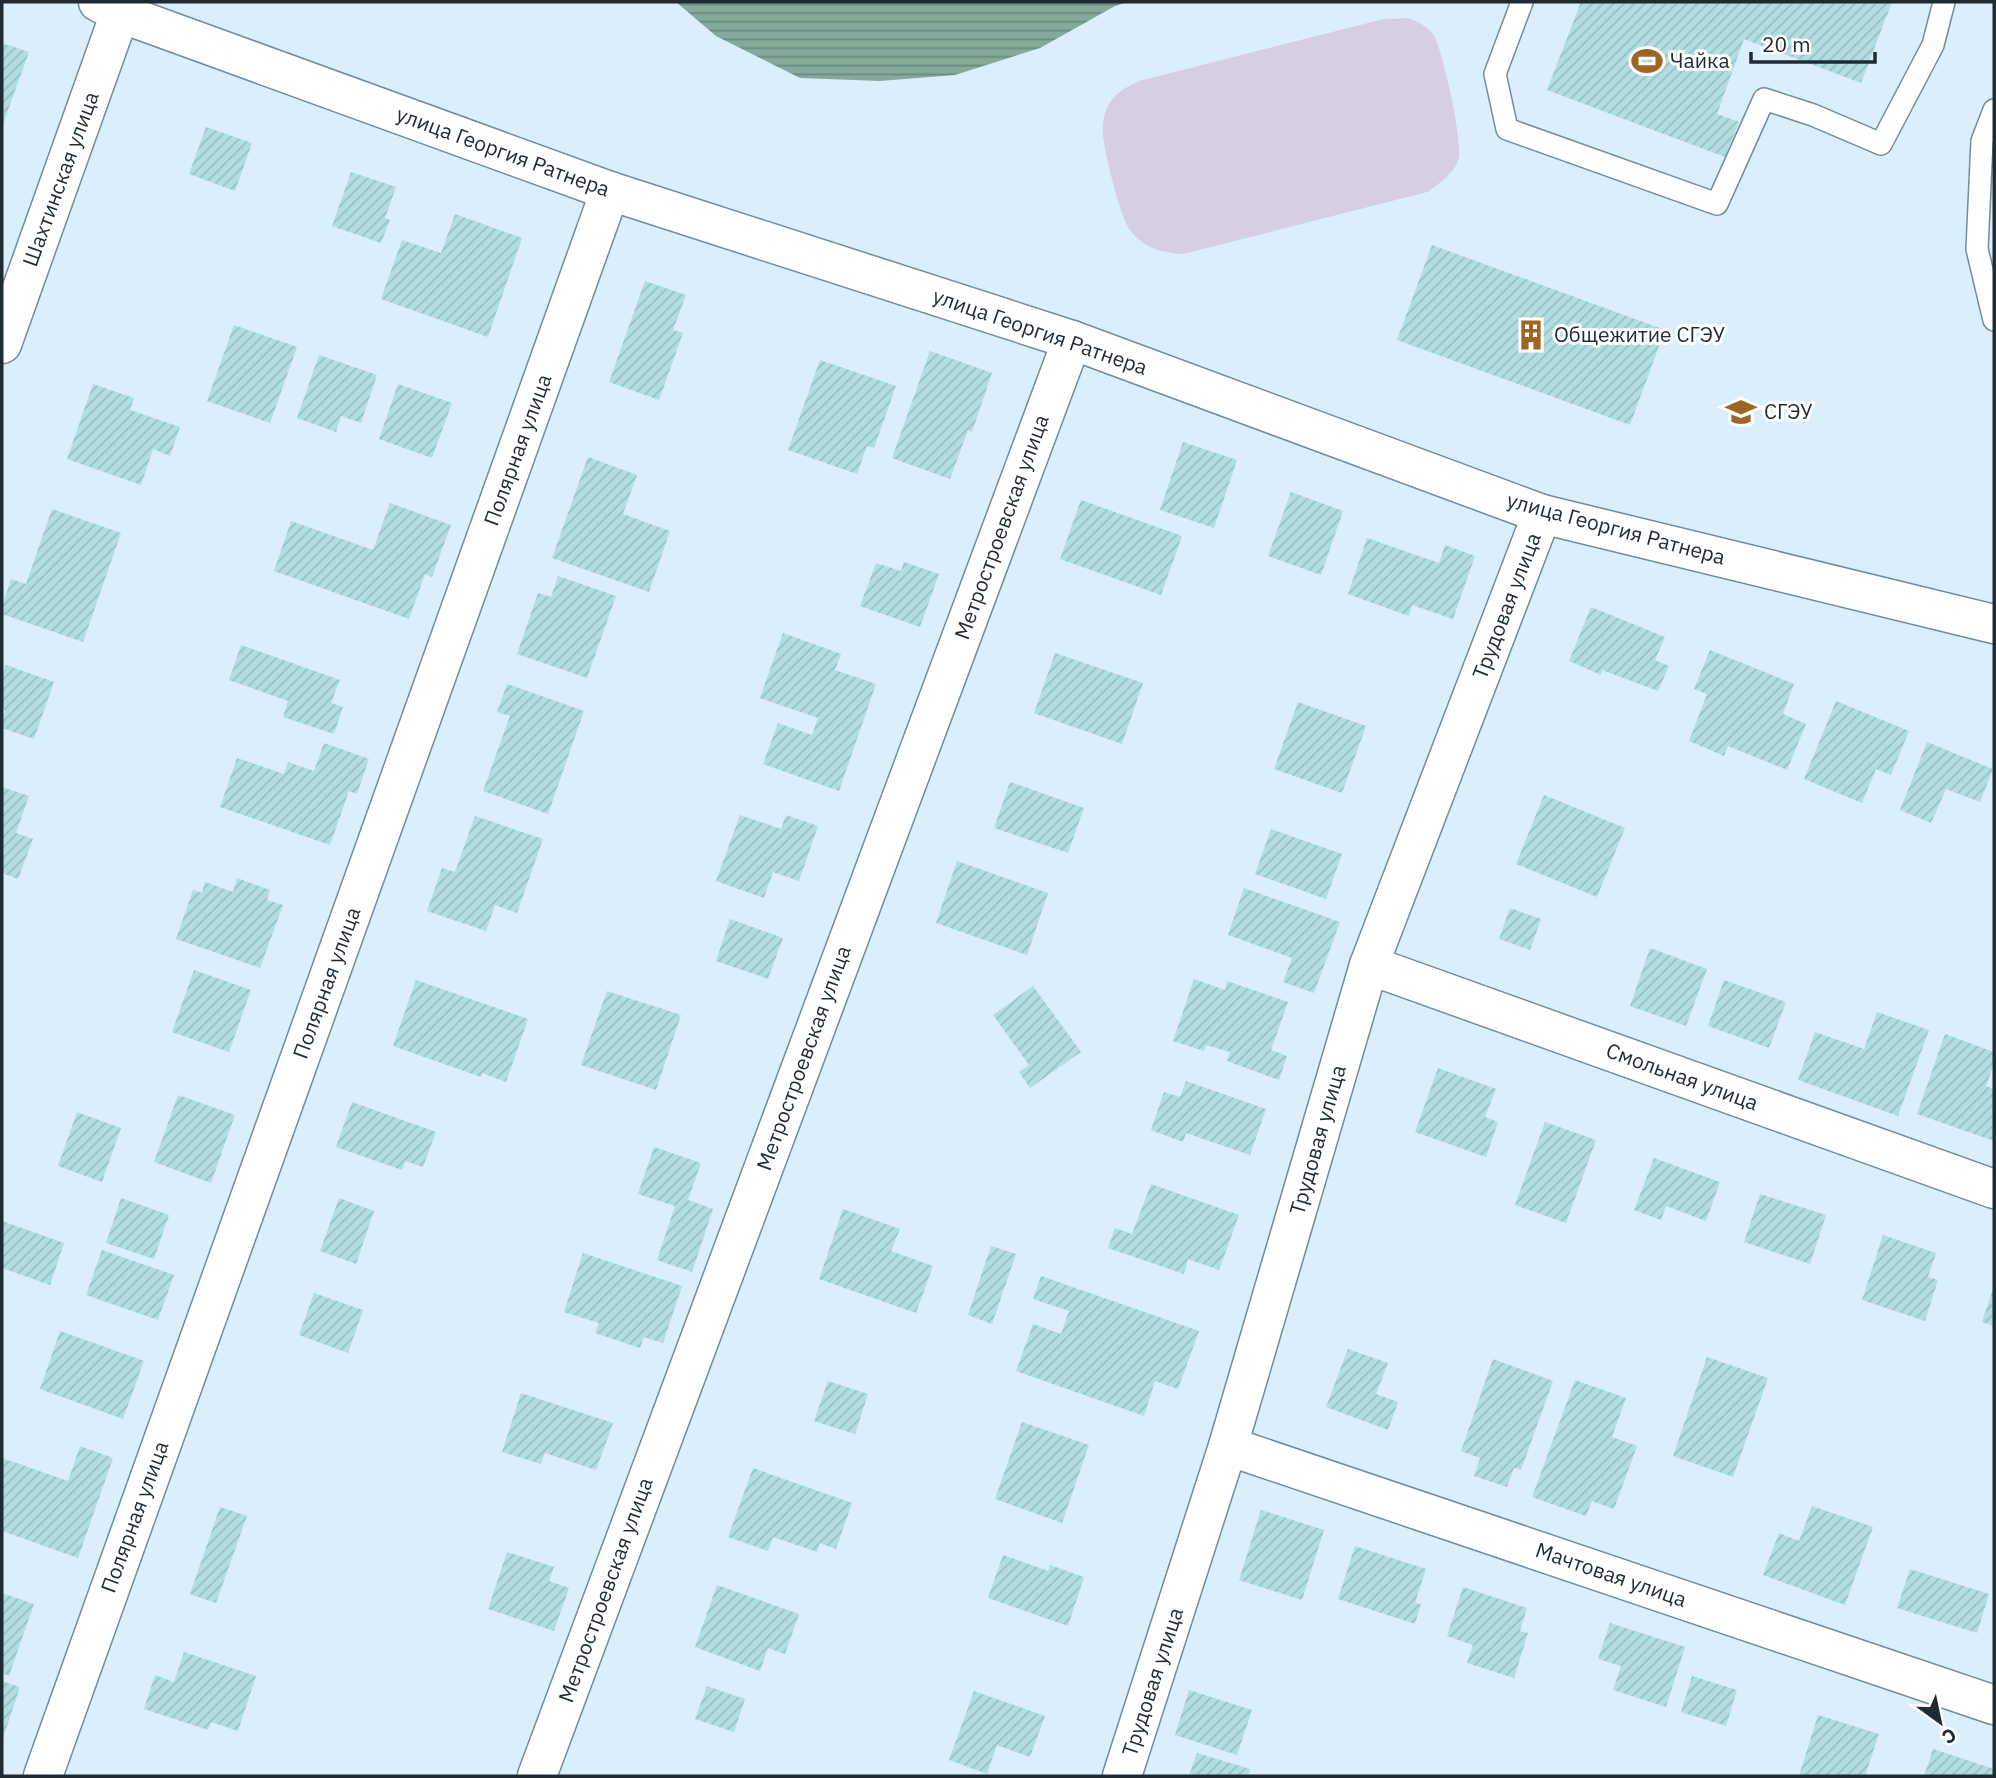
<svg xmlns="http://www.w3.org/2000/svg" width="1996" height="1778" font-family="'IBM Plex Sans',sans-serif">
<style>
.grass{fill:#d6cee3}
.water{fill:url(#water-rules)}
.building{fill:url(#building-hatch)}
.lines{fill:none;stroke-linecap:round;stroke-linejoin:round}
.lane-casing{stroke:#6e8da1;stroke-width:24}
.street-casing{stroke:#6e8da1;stroke-width:41}
.lane{stroke:#fff;stroke-width:21}
.street{stroke:#fff;stroke-width:38}
.labels{text-anchor:middle;stroke-width:6;stroke-linejoin:round;paint-order:stroke}
.poi-label{font-size:21px;fill:#1f2b33;stroke:#fff;text-anchor:start}
.street-label{font-size:21px;fill:#1f2b33;stroke:#fff}
</style>
<defs>
<pattern id="water-rules" width="6" height="5" patternUnits="userSpaceOnUse" patternTransform="scale(1.75)"><rect width="6" height="5" fill="#85a99a"/><path d="M0 2.5h6" fill="none" stroke="#6c8a7e"/></pattern>
<pattern id="building-hatch" width="6" height="6" patternUnits="userSpaceOnUse" patternTransform="scale(1.75)"><rect width="6" height="6" fill="#b2dee1"/><path d="M-1 1l2-2M0 6l6-6M5 7l2-2" fill="none" stroke="#99bfc2"/></pattern>
</defs>
<rect width="100%" height="100%" fill="#daeefb"/>
<path class="grass" d="M1408,18c10,4 20,8 26,18 9,16 28,102 25,121 -3,15 -20,27 -32,35l-244,62c-21,-1 -40,-6 -53,-24 -10,-13 -25,-76 -27,-94 -1,-11 1,-23 6,-32 7,-12 18,-17 30,-23l245,-62z"/>
<path class="water" d="M676,2h452l-13,4 -75,42 -85,27 -75,6 -80,-3 -84,-42z"/>
<g class="building">
<path d="M1581,2h311l-31,81 -117,-44 -27,75 22,8 -14,35 -178,-67z"/>
<path d="M2,43l27,9 -27,75z"/>
<path d="M206,127l46,16 -17,48 -46,-17z"/>
<path d="M351,172l45,15 -11,31 5,2 -9,23 -49,-17z"/>
<path d="M455,214l67,24 -34,99 -107,-38 21,-59 39,13z"/>
<path d="M1432,245l233,85 -35,95 -233,-85z"/>
<path d="M645,281l41,14 -13,35 10,3 -24,67 -50,-18z"/>
<path d="M234,325l63,22 -27,76 -63,-22z"/>
<path d="M930,351l62,22 -20,59 -4,-2 -18,49 -58,-21z"/>
<path d="M319,355l58,20 -16,48 -20,-7 -5,16 -39,-14z"/>
<path d="M820,360l76,26 -22,62 -7,-2 -10,28 -69,-24z"/>
<path d="M93,384l41,14 -4,12 50,17 -10,29 -17,-7 -12,36 -74,-26z"/>
<path d="M398,384l54,19 -20,55 -53,-19z"/>
<path d="M1183,442l54,18 -23,68 -54,-18z"/>
<path d="M588,457l49,18 -14,39 47,17 -21,61 -97,-34z"/>
<path d="M1291,492l52,19 -22,64 -53,-19z"/>
<path d="M1081,500l101,36 -21,59 -101,-36z"/>
<path d="M390,503l61,22 -19,52 -7,-3 -16,45 -135,-48 17,-50 82,29z"/>
<path d="M52,509l69,24 -38,109 -81,-28v-7l9,-28 15,5z"/>
<path d="M1367,538l72,25 6,-18 30,11 -22,63 -41,-14 -3,11 -61,-22z"/>
<path d="M904,562l35,12 -19,53 -60,-21 16,-43 25,8z"/>
<path d="M558,576l58,20 -29,82 -70,-24 21,-61 13,4z"/>
<path d="M1591,607l74,30 -10,23 14,6 -11,25 -56,-21 -1,5 -32,-14z"/>
<path d="M783,633l58,21 -6,16 41,14 -37,107 -76,-27 15,-41 34,12 6,-17 -58,-20z"/>
<path d="M241,645l99,35 -9,23 12,4 -9,27 -51,-17 5,-16 -59,-21z"/>
<path d="M1710,650l84,34 -11,30 23,10 -19,46 -59,-24 -4,10 -35,-15 18,-47 -13,-5z"/>
<path d="M1055,653l88,30 -21,61 -88,-31z"/>
<path d="M6,665l48,17 -20,57 -32,-11 3,-18 -3,-1v-33z"/>
<path d="M507,684l77,27 -36,103 -65,-23 27,-75 -13,-4z"/>
<path d="M1836,701l73,30 -18,44 -15,-6 -14,34 -58,-24z"/>
<path d="M1298,702l68,24 -24,67 -68,-24z"/>
<path d="M1927,742l66,27 -13,33 -34,-13 -15,34 -31,-13z"/>
<path d="M324,743l45,16 -12,35 -8,-3 -19,54 -110,-38 17,-49 47,16 4,-12 26,9z"/>
<path d="M1010,782l74,26 -16,45 -74,-25z"/>
<path d="M2,787l27,9 -13,37 17,6 -15,40 -16,-6z"/>
<path d="M1544,795l81,33 -28,69 -81,-33z"/>
<path d="M740,815l41,14 5,-14 32,11 -19,55 -26,-9 -9,26 -48,-17z"/>
<path d="M475,816l68,23 -26,74 -22,-8 -9,26 -59,-20 15,-43 13,4z"/>
<path d="M1271,829l71,25 -16,45 -71,-25z"/>
<path d="M957,861l91,32 -21,62 -91,-32z"/>
<path d="M237,878l33,12 -3,10 16,5 -23,63 -84,-29 17,-49 9,3 3,-11 28,10z"/>
<path d="M1244,888l96,34 -26,71 -31,-11 9,-24 -64,-23z"/>
<path d="M1510,908l31,11 -11,31 -31,-11z"/>
<path d="M730,919l53,19 -15,41 -52,-18z"/>
<path d="M1650,948l57,21 -21,57 -56,-20z"/>
<path d="M194,970l57,20 -22,62 -57,-20z"/>
<path d="M1194,979l31,11 2,-9 61,21 -17,48 16,6 -8,24 -52,-19 3,-9 -24,-7 -2,6 -31,-10z"/>
<path d="M416,980l112,39 -22,63 -24,-9 -1,4 -88,-31z"/>
<path d="M1724,980l62,22 -17,46 -61,-22z"/>
<path d="M1033,986l48,66 -51,36 -11,-16 10,-7 -36,-50z"/>
<path d="M607,991l74,24 -25,75 -75,-25z"/>
<path d="M1877,1012l52,18 -31,86 -100,-36 17,-48 49,17z"/>
<path d="M1945,1034l49,18v12l-8,22 8,3v52l-77,-27z"/>
<path d="M1438,1068l58,21 -11,28 13,5 -12,35 -71,-25z"/>
<path d="M1186,1081l80,28 -16,46 -64,-22 -3,9 -32,-12 13,-38 16,5z"/>
<path d="M178,1095l57,20 -24,68 -57,-21z"/>
<path d="M352,1102l84,30 -13,35 -18,-6 -3,9 -66,-23z"/>
<path d="M77,1112l44,16 -19,54 -44,-16z"/>
<path d="M1545,1122l51,18 -30,83 -51,-18z"/>
<path d="M654,1147l47,16 -13,37 25,9 -21,63 -35,-12 18,-54 -37,-12z"/>
<path d="M1654,1158l66,24 -14,39 -40,-15 -5,14 -27,-10z"/>
<path d="M1151,1184l88,31 -20,55 -31,-11 -4,15 -76,-26 7,-20 17,6z"/>
<path d="M1760,1194l66,21 -16,49 -66,-22z"/>
<path d="M121,1198l48,17 -15,44 -48,-16z"/>
<path d="M339,1198l35,13 -18,53 -36,-13z"/>
<path d="M843,1209l57,20 -9,22 42,15 -17,47 -97,-34z"/>
<path d="M2,1221l62,22 -14,42 -48,-17z"/>
<path d="M1883,1235l53,18 -8,24 10,3 -13,41 -63,-21z"/>
<path d="M991,1246l25,8 -24,70 -24,-9z"/>
<path d="M102,1250l72,25 -16,45 -72,-25z"/>
<path d="M583,1253l99,33 -19,57 -19,-6 -4,11 -45,-15 4,-10 -35,-11z"/>
<path d="M1041,1276l158,55 -21,58 -23,-8 -11,35 -128,-45 17,-47 28,10 8,-23 -36,-12z"/>
<path d="M1994,1286v40l-12,-4z"/>
<path d="M314,1293l49,17 -15,43 -49,-18z"/>
<path d="M60,1331l84,30 -21,58 -83,-30z"/>
<path d="M1348,1349l40,14 -12,31 22,8 -10,28 -62,-23z"/>
<path d="M1707,1357l61,21 -35,99 -60,-21z"/>
<path d="M1493,1359l60,22 -32,89 -7,-2 -7,19 -33,-11 6,-18 -19,-7z"/>
<path d="M1575,1380l51,18 -14,39 25,9 -23,63 -22,-8 -6,15 -54,-19z"/>
<path d="M828,1381l40,13 -13,40 -41,-13z"/>
<path d="M521,1393l92,30 -17,47 -51,-17 -4,11 -39,-12z"/>
<path d="M1022,1422l67,23 -27,78 -67,-24z"/>
<path d="M80,1446l33,12 -35,100 -76,-27v-73l66,23z"/>
<path d="M753,1468l99,35 -16,46 -16,-6 -3,9 -44,-15 -5,14 -40,-14z"/>
<path d="M1812,1506l61,21 -28,78 -82,-30 16,-42 20,8z"/>
<path d="M220,1507l27,9 -31,87 -26,-9z"/>
<path d="M1261,1510l63,20 -22,70 -63,-20z"/>
<path d="M1355,1546l71,23 -11,34 6,1 -6,20 -77,-25z"/>
<path d="M507,1552l47,15 -5,14 20,7 -15,43 -66,-22z"/>
<path d="M1003,1555l45,16 2,-6 34,12 -16,49 -80,-28z"/>
<path d="M1910,1569l79,25 -12,39 -80,-25z"/>
<path d="M717,1585l82,29 -14,40 -17,-6 -8,23 -65,-24z"/>
<path d="M1463,1587l64,21 -7,23 8,2 -14,45 -47,-15 6,-18 -26,-9z"/>
<path d="M2,1593l32,11 -25,72 -7,-3z"/>
<path d="M1610,1623l75,24 -19,60 -53,-17 8,-24 -23,-7z"/>
<path d="M184,1652l72,24 -18,55 -27,-9 -3,8 -64,-21 11,-34 19,7z"/>
<path d="M1692,1676l45,14 -11,36 -45,-14z"/>
<path d="M2,1681l18,6 -18,54z"/>
<path d="M707,1686l38,13 -11,33 -39,-13z"/>
<path d="M1189,1690l63,20 -15,45 -62,-20z"/>
<path d="M974,1691l71,25 -15,41 -33,-12 -10,29 -38,-14z"/>
<path d="M1818,1715l61,19 -14,42h-66z"/>
<path d="M1933,1749l61,20v7h-70z"/>
<path d="M1197,1753l53,16 -2,7h-59z"/>
</g>
<g class="lines">
<g class="lane-casing">
<g id="lane">
<path d="M1522,2l-27,72 12,55 210,75 47,-105 49,16 68,29 52,-99 11,-43"/>
<path d="M1994,110l-12,31 -5,108 17,71"/>
</g>
</g>
<g class="street-casing">
<g id="street">
<path d="M98,2l22,11 490,178 462,149 470,174 452,110"/>
<path d="M2,344l118,-331"/>
<path d="M1369,965l625,224"/>
<path d="M1228,1446l766,259"/>
<path d="M43,1776l567,-1585"/>
<path d="M537,1776l535,-1436"/>
<path d="M1122,1776l106,-330 141,-481 173,-451"/>
</g>
</g>
<use href="#lane" class="lane"/>
<use href="#street" class="street"/>
</g>
<defs>
<g id="stadium-bare" transform="scale(2.415)"><path d="M0-5a6.5 5 0 1 0 0 10a6.5 5 0 1 0 0-10ZM-3.5-1.8h7v3.6h-7Z" fill="#9e6623" stroke="#fff" stroke-width="2.5" paint-order="stroke"/></g>
<g id="building-bare" transform="scale(2.415)"><path d="M-4-6H4V6H1V3H-1V6H-4ZM-2.5-4.3h1.7v1.8h-1.7ZM.8-4.3h1.7v1.8H.8ZM-2.5-1h1.7V.8h-1.7ZM.8-1h1.7V.8H.8Z" fill="#9e6623" stroke="#fff" stroke-width="2.5" paint-order="stroke"/></g>
<g id="university-bare" transform="scale(2.415)"><path d="M0-5L7-2L0 1L-7-2ZM-4 1L0 2.5L4 1V4Q0 6-4 4Z" fill="#9e6623" stroke="#fff" stroke-width="2.5" paint-order="stroke"/></g>
</defs>
<g fill-rule="evenodd">
<use href="#stadium-bare" x="1647" y="61"/>
<use href="#building-bare" x="1531" y="335"/>
<use href="#university-bare" x="1741" y="412"/>
</g>
<g class="labels">
<g class="poi-label">
<text x="1670" y="68">Чайка</text>
<text x="1554" y="342">Общежитие СГЭУ</text>
<text x="1764" y="419">СГЭУ</text>
</g>
<g class="street-label">
<text transform="translate(503 152) rotate(20)" y="7">улица Георгия Ратнера</text>
<text transform="translate(61 179) rotate(-70)" y="7">Шахтинская улица</text>
<text transform="translate(1040 332) rotate(19)" y="7">улица Георгия Ратнера</text>
<text transform="translate(518 450) rotate(-70)" y="7">Полярная улица</text>
<text transform="translate(1002 527) rotate(-70)" y="7">Метростроевская улица</text>
<text transform="translate(1616 529) rotate(15)" y="7">улица Георгия Ратнера</text>
<text transform="translate(1507 606) rotate(-69)" y="7">Трудовая улица</text>
<text transform="translate(327 983) rotate(-70)" y="7">Полярная улица</text>
<text transform="translate(804 1058) rotate(-70)" y="7">Метростроевская улица</text>
<text transform="translate(1682 1077) rotate(20)" y="7">Смольная улица</text>
<text transform="translate(1318 1140) rotate(-74)" y="7">Трудовая улица</text>
<text transform="translate(135 1517) rotate(-70)" y="7">Полярная улица</text>
<text transform="translate(1611 1575) rotate(19)" y="7">Мачтовая улица</text>
<text transform="translate(606 1590) rotate(-70)" y="7">Метростроевская улица</text>
<text transform="translate(1153 1682) rotate(-72)" y="7">Трудовая улица</text>
</g>
</g>
<rect width="1996" height="1778" fill="none" stroke="#1f2b33" stroke-width="7"/>
<g transform="translate(1940 1722) rotate(147)" stroke="#ffffff" stroke-width="5" paint-order="stroke">
<path d="M0-5L12 26L0 18L-12 26Z" fill="#1f2b33"/>
<text y="-10" font-size="19" font-weight="bold" text-anchor="middle" fill="#1f2b33">С</text>
</g>
<path d="M1751 52v10h124v-10" fill="none" stroke="#1f2b33" stroke-width="3.5"/>
<text x="1762" y="52" font-size="21" fill="#1f2b33" stroke="#ffffff" stroke-width="5" paint-order="stroke">20 m</text>
</svg>
